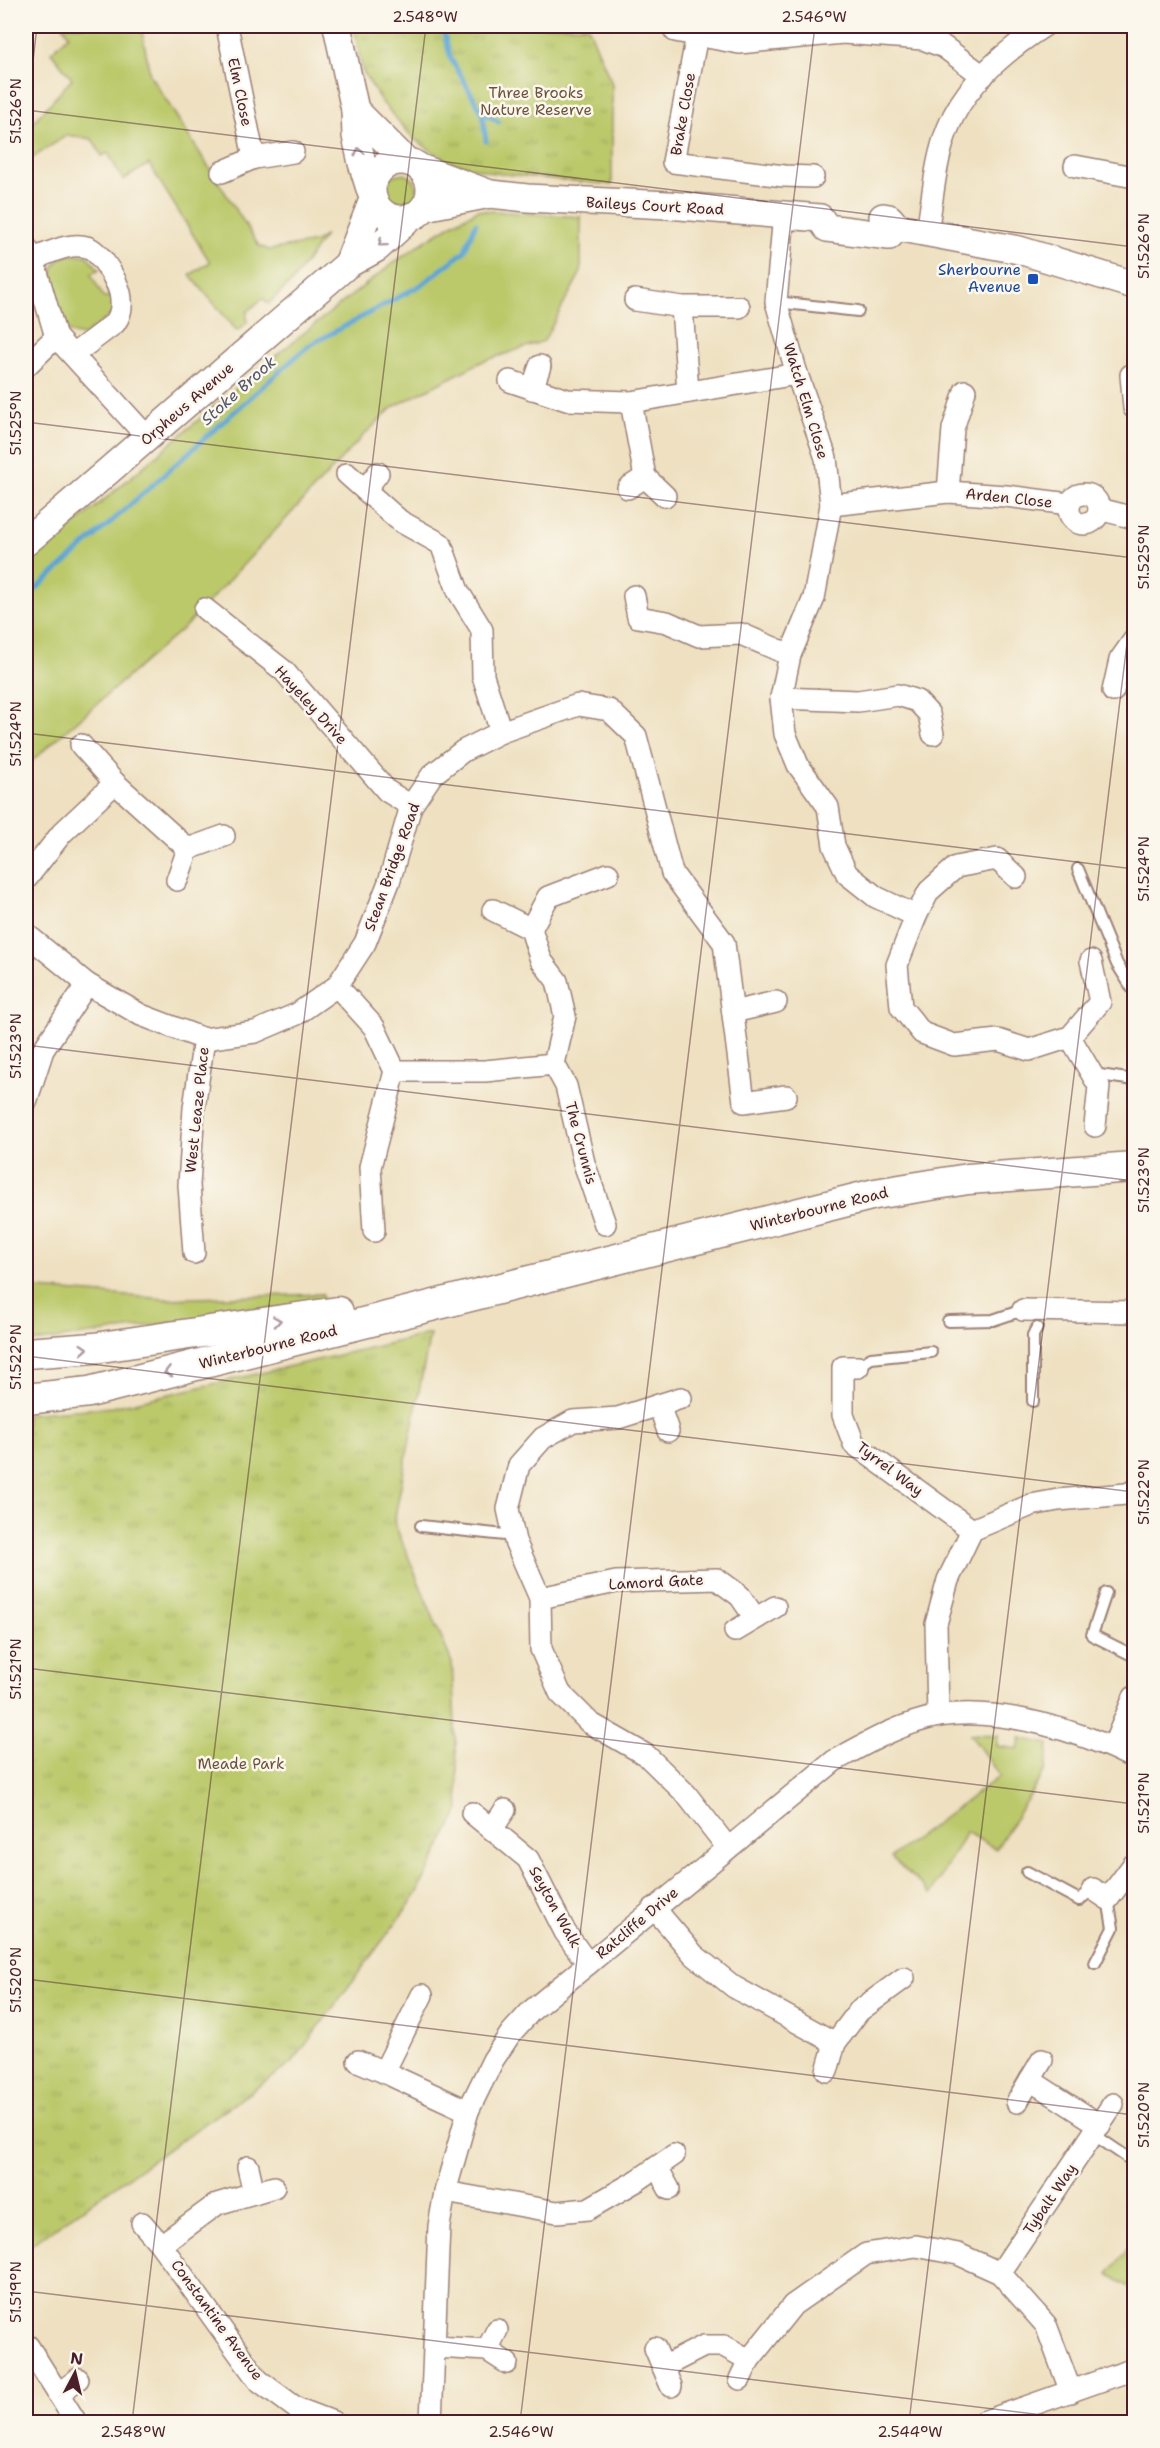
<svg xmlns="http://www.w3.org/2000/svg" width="1160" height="2448" font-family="'Shantell Sans',sans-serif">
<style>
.grass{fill:#bbc96b;stroke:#82744b;stroke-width:1.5}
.park{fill:url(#park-tufts);stroke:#82744b;stroke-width:1.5}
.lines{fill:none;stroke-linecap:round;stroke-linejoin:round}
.stream{stroke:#5aa4d1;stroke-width:5}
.service-casing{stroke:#9c8076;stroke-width:14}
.minor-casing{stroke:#9c8076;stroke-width:24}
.tertiary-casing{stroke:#9c8076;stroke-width:30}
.secondary-casing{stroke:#9c8076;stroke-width:33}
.service{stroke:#fff;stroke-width:10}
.minor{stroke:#fff;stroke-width:21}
.tertiary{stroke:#fff;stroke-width:27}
.secondary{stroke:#fff;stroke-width:30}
.oneway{stroke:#ae9aa0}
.ticks{fill:none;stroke:#4a1f2b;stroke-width:1.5;stroke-opacity:0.45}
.transit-dot{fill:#1a4fb4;stroke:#fbf7ec;stroke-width:2}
.labels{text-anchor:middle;stroke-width:5;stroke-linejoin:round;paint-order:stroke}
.street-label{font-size:15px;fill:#4a1f2b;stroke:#fbf7ec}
.park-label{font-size:15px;fill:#6c523e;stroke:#fbf7ec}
.transit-label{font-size:15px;fill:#164399;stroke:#fbf7ec;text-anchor:end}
.water-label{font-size:16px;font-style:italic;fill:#50546d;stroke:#fbf7ec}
.neatline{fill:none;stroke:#4a1f2b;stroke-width:2}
.ticks-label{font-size:15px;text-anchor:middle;fill:#4a1f2b}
</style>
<defs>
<pattern id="park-tufts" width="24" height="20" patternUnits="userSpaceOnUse" patternTransform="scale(1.5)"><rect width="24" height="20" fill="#bbc96b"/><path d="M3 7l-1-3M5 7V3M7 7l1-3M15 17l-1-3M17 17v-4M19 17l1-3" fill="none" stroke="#a2ac5d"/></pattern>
</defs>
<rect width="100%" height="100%" fill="#fbf7ec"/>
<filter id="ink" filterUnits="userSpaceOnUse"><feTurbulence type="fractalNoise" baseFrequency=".0167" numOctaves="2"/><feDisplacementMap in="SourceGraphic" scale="12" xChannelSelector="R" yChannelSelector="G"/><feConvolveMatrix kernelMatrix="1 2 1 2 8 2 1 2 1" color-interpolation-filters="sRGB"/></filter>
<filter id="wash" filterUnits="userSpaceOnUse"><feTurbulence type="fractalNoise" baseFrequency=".008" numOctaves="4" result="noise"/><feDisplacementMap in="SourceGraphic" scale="24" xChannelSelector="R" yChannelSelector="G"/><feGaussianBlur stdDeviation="1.35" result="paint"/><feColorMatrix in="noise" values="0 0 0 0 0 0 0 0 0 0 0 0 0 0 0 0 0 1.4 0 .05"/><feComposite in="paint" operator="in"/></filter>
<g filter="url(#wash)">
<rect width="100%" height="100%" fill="#eee0c0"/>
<g class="grass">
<path d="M63,26h78l9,49 109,171 10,4 47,-8 9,-7 -33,47 -24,22 -5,-6 -16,14v11l-10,8 -47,-56 20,-13 -61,-98 -26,16 -15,-27 -6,3 -10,-17 -25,-4 -41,27v-32l46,-51 -21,-27 18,-17z"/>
<circle cx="401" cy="190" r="16"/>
<path d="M478,210l103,7v55l-37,69 -63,21 -88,45 -31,30 -172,185 -164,144v-201c102,-83 198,-170 302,-251 47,-37 96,-77 150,-104z"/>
<path d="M71,255h15l13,14 -8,5 13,24 9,-4 1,19 -31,23c-4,-1 -9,-1 -13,-4 -16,-11 -26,-56 -12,-71 3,-3 9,-5 13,-6z"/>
<path d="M26,1288l140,11 156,-5 2,8 -298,41z"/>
<path d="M970,1734l28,1 -1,11 21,3 2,-11 29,6 -3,25 -50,80 -30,-17 -35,62 -40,-37 109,-81z"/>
</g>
<g class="park">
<path d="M354,26h234l24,58v101l-118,-12 -47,-12 -33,-22 -33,-38 -19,-31z"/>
<path d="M430,1334l-36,188 58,141 7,147 -42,84 -125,169 -266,185v-834l87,-7z"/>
<path d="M1134,2241v49l-26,-16z"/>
</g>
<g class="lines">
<g class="stream">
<path d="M442,26l9,33 31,53 4,29"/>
<path d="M482,112l17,10"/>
<path d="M26,598l282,-252 113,-61 43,-33 12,-29"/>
</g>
</g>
</g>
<g filter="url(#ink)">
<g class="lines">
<g class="service-casing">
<g id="service">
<path d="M776,302l82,9"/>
<path d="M1078,869l39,95 17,27"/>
<path d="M1093,1074l41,6"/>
<path d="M948,1321l45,-1 30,-10"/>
<path d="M858,1367l13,-9 60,-6"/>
<path d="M1033,1401v-66l4,-7"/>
<path d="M421,1526l93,10"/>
<path d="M1106,1593l-14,42 42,21"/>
<path d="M1027,1872l52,28 14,-11"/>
<path d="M1095,1963l18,-35 -5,-29"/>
<path d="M1093,2134l41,28"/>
</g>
</g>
<g class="minor-casing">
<g id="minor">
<path d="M227,26l27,132"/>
<path d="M675,31l64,12 104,-10 80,6 21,8 39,29"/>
<path d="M697,35l-24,127 111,14 29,1"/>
<path d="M1075,166l59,11"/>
<path d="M222,172l32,-14 39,-6"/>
<path d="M784,214l-8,88 21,72 29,84 5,47 -17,93 -24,57 -9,43 4,36 13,31 30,42 6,39 13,28 29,23 40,19"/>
<path d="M927,232c6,-34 8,-72 21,-104 17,-44 57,-77 96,-102"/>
<path d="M26,247l7,12 23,78 92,101"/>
<path d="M33,259c17,-6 36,-17 54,-12 14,4 34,39 34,53 1,9 -1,16 -6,23l-41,31"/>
<path d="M635,300l47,7h57"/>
<path d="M682,307l6,85"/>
<path d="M26,366l30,-29"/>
<path d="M1131,375l3,33"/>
<path d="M510,381l57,19 64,2 166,-28"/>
<path d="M532,389l8,-23"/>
<path d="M631,402l14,75 20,19"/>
<path d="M347,474l53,47 41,23 17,47 24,39 1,46 18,56"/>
<path d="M628,488l17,-11"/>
<path d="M365,490l13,-17"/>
<path d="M948,492l5,-63 12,-38"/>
<circle cx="1084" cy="509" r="15"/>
<path d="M831,505l117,-13 58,4 63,8"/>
<path d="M1099,509l35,9"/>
<path d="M634,596l4,21 29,5 32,14 42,-2 49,21"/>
<path d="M205,609l79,62 103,120 24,15"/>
<path d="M1113,691l7,-31 14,-20"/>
<path d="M781,698l77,3 40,-6 19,6 12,13 4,20"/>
<path d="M81,745l34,38 73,66 -11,31"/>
<path d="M188,849l36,-13"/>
<path d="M1016,877l-19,-18 -41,8 -27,24 -13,25 -19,49 4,42 21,26 32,12 44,-5 31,10 41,-13 30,-35 -9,-41"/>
<path d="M26,879l36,-46 53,-50"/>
<path d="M493,910l38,19 10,31 16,21 8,35 -11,48"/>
<path d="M531,929l17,-32 60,-23"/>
<path d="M26,934l61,50 54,31 63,24 51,-7 42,-18 40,-28 28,-43 24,-61 22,-76 21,-31 31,-24 38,-19 77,-27 31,5 27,26 36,137 52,70 20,159 42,-6"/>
<path d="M337,986l37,41 21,44h90l69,-7 12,22 18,77 21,61"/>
<path d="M733,1012l43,-10"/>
<path d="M1070,1037l29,49 -4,40"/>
<path d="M26,1102l17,-52 44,-66"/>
<path d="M374,1231l-4,-64 25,-96"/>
<path d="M194,1253l-5,-68 5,-77 10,-69"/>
<path d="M1023,1310l111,2"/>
<path d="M858,1367h-15v48l11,29 118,86"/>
<path d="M681,1398l-63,20 -45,3 -30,17 -24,27 -11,44 7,32 25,57 1,51 19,44 30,30 56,32 40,39 42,54"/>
<path d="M659,1405l9,26"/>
<path d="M540,1598l76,-16 101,-3 23,17 15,22"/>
<path d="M735,1631l40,-24"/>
<path d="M938,1716l-2,-92 12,-44 24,-50 59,-25 27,-5 68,-6 8,-3"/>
<path d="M1113,1747l21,-50"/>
<path d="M472,1813l56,46 37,73 23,32"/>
<path d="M492,1829l13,-19"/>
<path d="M1093,1889l15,10 26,-35"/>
<path d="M654,1908l40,47 40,32 101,56"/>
<path d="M422,1995l-38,77 84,39"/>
<path d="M358,2061l26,11"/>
<path d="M827,2071l8,-28 24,-32 45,-33"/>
<path d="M1030,2080l70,45"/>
<path d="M1017,2102l25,-42"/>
<path d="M248,2167l6,26"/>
<path d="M657,2167l12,22"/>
<path d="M445,2192l112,20 31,-3 50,-29 36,-25"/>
<path d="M142,2223l19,22 97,135 38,28 37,14"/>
<path d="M161,2245l56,-41 57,-17"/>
<path d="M1000,2273l113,-169"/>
<path d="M28,2346l48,76"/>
<path d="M435,2347l52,3 20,13"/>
<path d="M655,2348l16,38"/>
<path d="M487,2350l10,-20"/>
<path d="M663,2367l41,-21h20l25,14"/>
<path d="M740,2379l9,-19 44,-55 73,-51 50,-8 42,8 42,19 46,52 25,67"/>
<path d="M58,2394l20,-15"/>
<path d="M431,2422l8,-196 6,-34 23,-81 25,-51 18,-27 20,-22 303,-250c33,-18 67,-38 105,-45 60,-10 142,15 195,42"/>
<path d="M983,2422l151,-53"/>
</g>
</g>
<g class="tertiary-casing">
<g id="tertiary">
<path d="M337,26l18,84 1,26 6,27 9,29"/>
<path d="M355,110l51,51"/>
<circle cx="401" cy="190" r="29"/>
<path d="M420,168l70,26 37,4 141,7 152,13 7,10 62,8 8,-9"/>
<path d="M424,207l66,-13"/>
<path d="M883,217l6,1 8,9 122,23 115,35"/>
<path d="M348,264l25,-64"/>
<path d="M26,542l322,-278 29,-16 35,-32"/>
</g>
</g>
<g class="secondary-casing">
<g id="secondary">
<path d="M26,1353l68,-5 244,-36"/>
<path d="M26,1399l63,-7 786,-198 93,-15 166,-12"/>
</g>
</g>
<use href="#service" class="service"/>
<use href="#minor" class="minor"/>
<use href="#tertiary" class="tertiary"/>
<use href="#secondary" class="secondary"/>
</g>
<defs><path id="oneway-chevron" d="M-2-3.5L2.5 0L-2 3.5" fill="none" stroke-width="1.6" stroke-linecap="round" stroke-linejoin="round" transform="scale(1.5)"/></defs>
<g class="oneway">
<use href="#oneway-chevron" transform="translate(359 152) rotate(-102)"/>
<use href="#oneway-chevron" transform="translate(382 243) rotate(140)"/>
<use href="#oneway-chevron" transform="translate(277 1321) rotate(-9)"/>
<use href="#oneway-chevron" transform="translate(84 1349) rotate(-4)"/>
<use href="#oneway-chevron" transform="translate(168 1372) rotate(166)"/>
</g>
</g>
<path class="ticks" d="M26,110l1108,137M26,123l11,-97M26,422l1108,136M26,733l1108,136M26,1045l1108,136M26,1356l1108,136M26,1668l1108,136M26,1979l1108,136M26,2291l1073,131M132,2422l294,-2396M520,2422l295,-2396M909,2422l225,-1836"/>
<rect class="transit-dot" x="1027" y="273" width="12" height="12" rx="3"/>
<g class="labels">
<g class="street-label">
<text transform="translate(240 92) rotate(78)" y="5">Elm Close</text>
<text transform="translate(683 114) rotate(-80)" y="5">Brake Close</text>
<text transform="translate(655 206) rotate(3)" y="5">Baileys Court Road</text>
<text transform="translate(806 401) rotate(73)" y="5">Watch Elm Close</text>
<text transform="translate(187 404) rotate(-41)" y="5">Orpheus Avenue</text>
<text transform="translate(1009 498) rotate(6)" y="5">Arden Close</text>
<text transform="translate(311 705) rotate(48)" y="5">Hayeley Drive</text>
<text transform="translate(392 867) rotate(-70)" y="5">Stean Bridge Road</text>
<text transform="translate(197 1110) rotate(-84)" y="5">West Leaze Place</text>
<text transform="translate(581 1143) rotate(75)" y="5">The Crunnis</text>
<text transform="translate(819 1209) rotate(-14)" y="5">Winterbourne Road</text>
<text transform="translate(268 1347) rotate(-14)" y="5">Winterbourne Road</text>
<text transform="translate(890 1469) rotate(37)" y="5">Tyrrel Way</text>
<text transform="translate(656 1582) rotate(-3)" y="5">Lamord Gate</text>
<text transform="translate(555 1907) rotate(61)" y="5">Seyton Walk</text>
<text transform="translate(637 1923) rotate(-40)" y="5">Ratcliffe Drive</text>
<text transform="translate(1050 2199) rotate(-56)" y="5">Tybalt Way</text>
<text transform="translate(217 2320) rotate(54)" y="5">Constantine Avenue</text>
</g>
<g class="park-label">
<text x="536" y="98">Three Brooks<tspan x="536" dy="17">Nature Reserve</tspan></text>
<text x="241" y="1769">Meade Park</text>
</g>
<g class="transit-label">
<text x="1021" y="275">Sherbourne<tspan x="1021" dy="17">Avenue</tspan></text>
</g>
<g class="water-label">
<text transform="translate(238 390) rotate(-42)" y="6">Stoke Brook</text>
</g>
</g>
<rect width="1160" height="2448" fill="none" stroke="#fbf7ec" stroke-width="66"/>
<g transform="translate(75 2373) rotate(7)" stroke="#fbf7ec" stroke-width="4.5" paint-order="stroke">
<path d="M0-4.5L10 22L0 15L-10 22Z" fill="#4a1f2b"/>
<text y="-9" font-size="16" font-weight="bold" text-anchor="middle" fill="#4a1f2b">N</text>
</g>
<rect x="33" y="33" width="1094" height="2382" class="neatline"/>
<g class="ticks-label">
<text x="425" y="22">2.548°W</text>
<text x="814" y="22">2.546°W</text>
<text transform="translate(16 111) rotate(-90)" y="5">51.526°N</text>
<text transform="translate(1144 246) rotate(-90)" y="5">51.526°N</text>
<text transform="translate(16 423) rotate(-90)" y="5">51.525°N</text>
<text transform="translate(1144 557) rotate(-90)" y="5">51.525°N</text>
<text transform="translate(16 734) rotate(-90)" y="5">51.524°N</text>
<text transform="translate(1144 869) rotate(-90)" y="5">51.524°N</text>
<text transform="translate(16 1046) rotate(-90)" y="5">51.523°N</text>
<text transform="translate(1144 1180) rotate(-90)" y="5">51.523°N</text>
<text transform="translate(16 1357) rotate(-90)" y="5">51.522°N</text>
<text transform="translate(1144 1492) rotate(-90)" y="5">51.522°N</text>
<text transform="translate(16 1669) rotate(-90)" y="5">51.521°N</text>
<text transform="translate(1144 1803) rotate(-90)" y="5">51.521°N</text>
<text transform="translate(16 1980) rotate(-90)" y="5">51.520°N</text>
<text transform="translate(1144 2115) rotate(-90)" y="5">51.520°N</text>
<text transform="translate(16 2292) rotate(-90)" y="5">51.519°N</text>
<text x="133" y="2437">2.548°W</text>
<text x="521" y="2437">2.546°W</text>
<text x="910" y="2437">2.544°W</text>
</g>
</svg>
